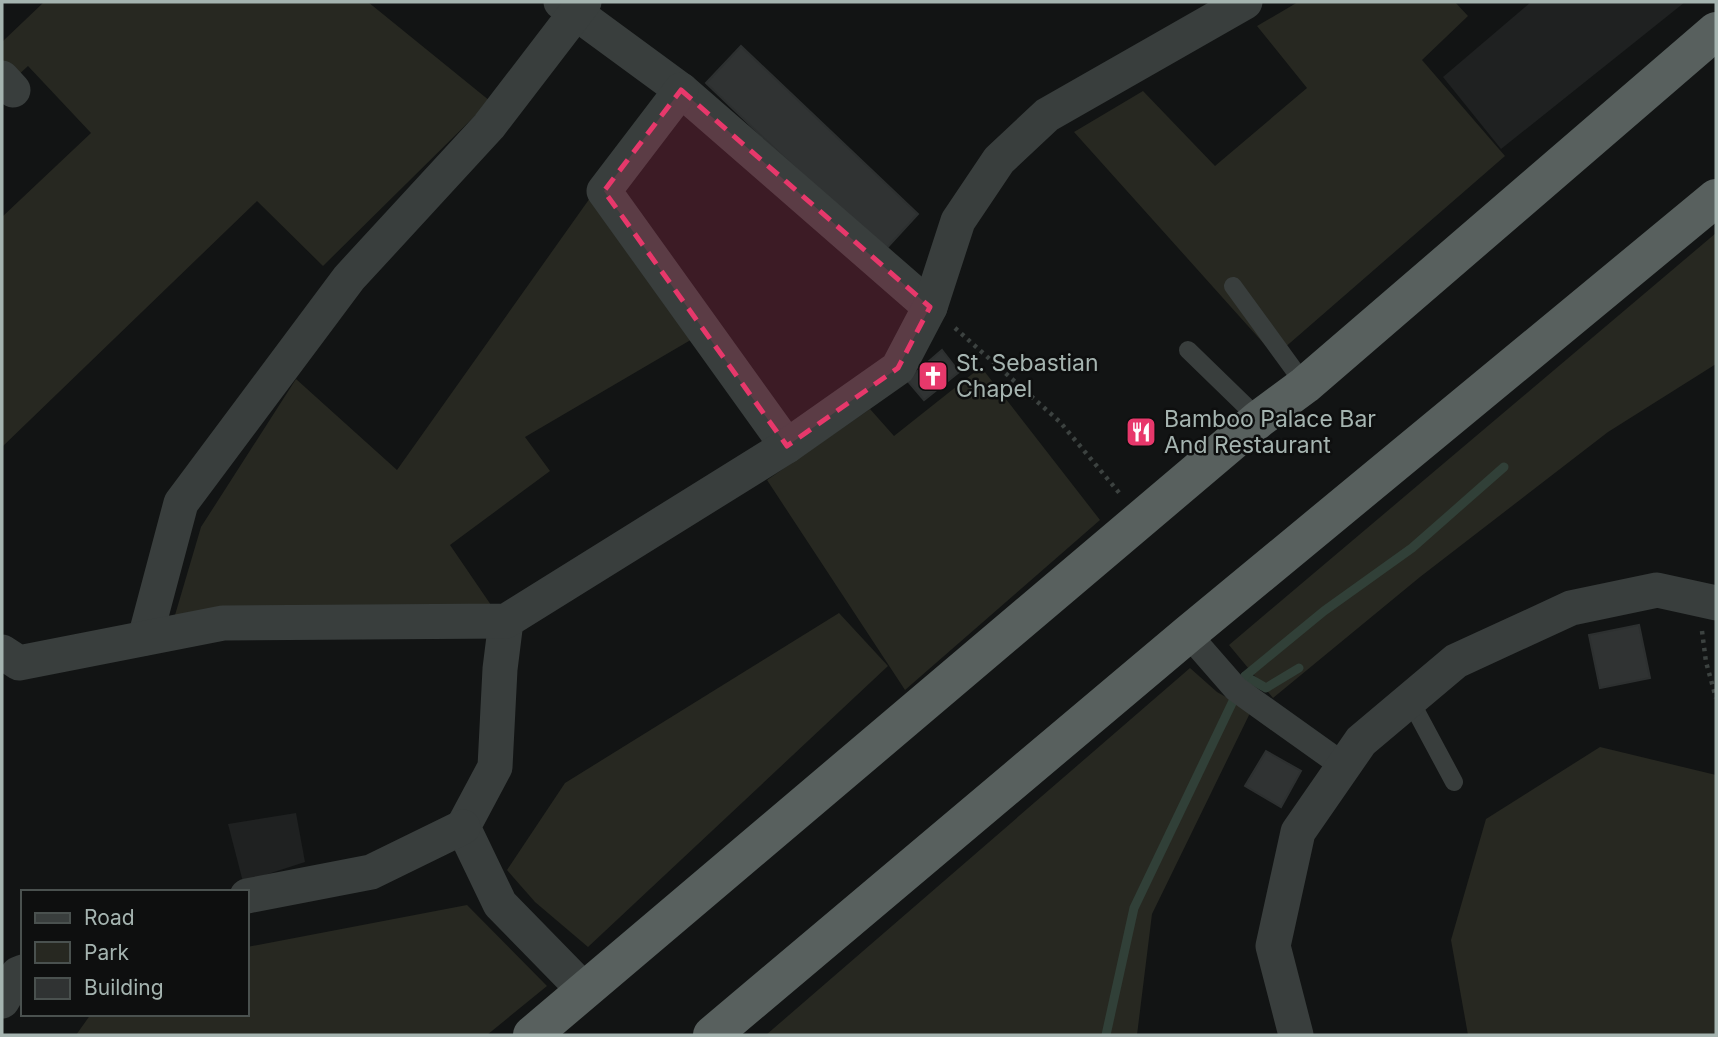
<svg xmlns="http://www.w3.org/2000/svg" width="1718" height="1037" font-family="Inter,sans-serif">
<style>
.built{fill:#1f2121}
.green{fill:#272821}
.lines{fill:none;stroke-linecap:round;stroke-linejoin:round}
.stream{stroke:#314038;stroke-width:9}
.building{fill:#303333;stroke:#2d3030;stroke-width:2}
.path{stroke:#3c4240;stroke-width:4.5;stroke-dasharray:3.5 5;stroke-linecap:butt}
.service{stroke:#393e3d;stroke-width:18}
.pedestrian{stroke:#393e3d;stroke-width:26}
.minor{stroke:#393e3d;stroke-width:35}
.trunk{stroke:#58605e;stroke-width:38}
.marked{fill:#e7386b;fill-opacity:0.2;stroke:#e7386b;stroke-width:5;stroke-dasharray:14 9;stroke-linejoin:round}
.labels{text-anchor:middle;stroke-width:5;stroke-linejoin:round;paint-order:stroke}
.poi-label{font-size:23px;fill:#a5b4b0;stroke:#0e0f0f;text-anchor:start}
</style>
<rect width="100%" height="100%" fill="#121414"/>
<g class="built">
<path d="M1531,2h154l-184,147 -58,-72z"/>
<path d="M296,813l9,49 -62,20 -15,-58z"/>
</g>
<g class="green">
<path d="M44,2h324l122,99 -167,165 -66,-65 -255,246v-230l89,-84 -63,-67 -26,24v-48z"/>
<path d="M1298,2h157l13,14 -46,44 83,96 -230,200 -201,-224 69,-41 72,75 92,-78 -50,-62z"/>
<path d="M590,198l104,140 -169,99 25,34 -100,74 41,60 -321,27 31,-105 95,-148 101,91z"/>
<path d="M1716,233v131l-108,68 -188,145 -147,121 -44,-53z"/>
<path d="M981,367l119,153 -195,170 -138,-210 103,-71 24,27z"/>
<path d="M839,613l49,53 -300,281 -53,-45 -28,-32 58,-87z"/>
<path d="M1190,668l27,24 34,19 -99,203 -15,121h-371z"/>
<path d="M1600,747l116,28v260h-248l-17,-95 35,-121z"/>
<path d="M467,905l80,81 -60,49h-411l15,-21h156v-67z"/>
</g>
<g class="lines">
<g class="stream">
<path d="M1245,676l21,12 33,-20"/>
<path d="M1106,1035l28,-127 111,-232 79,-65 88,-63 92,-81"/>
</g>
</g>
<g class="building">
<path d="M741,46l177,168 -35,38 -177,-169z"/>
<path d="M942,350l17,22 -35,28 -17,-20z"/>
<path d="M1639,625l11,53 -50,10 -11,-53z"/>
<path d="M1266,751l35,20 -20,36 -36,-21z"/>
</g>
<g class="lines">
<g class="path">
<path d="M955,328l105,94 61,73"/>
<path d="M1702,631l4,31 10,36"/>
</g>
<g class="service">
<path d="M1233,286l72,99"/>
<path d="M1188,350l71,69"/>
<path d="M1410,700l44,82"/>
</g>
<path class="pedestrian" d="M1188,634l48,55 108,77"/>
<g class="minor">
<path d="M561,2l120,88 249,217"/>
<path d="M2,78l11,12"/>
<path d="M681,90l-77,101 183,255"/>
<path d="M506,621l-6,48 -5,98 -32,60 37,77 85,87"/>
<path d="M145,638l36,-135 168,-225 140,-152 95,-124"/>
<path d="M2,652l17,11 204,-40 283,-2 281,-175 111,-78 32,-61 28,-86 41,-61 48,-45 198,-113"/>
<path d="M247,896l124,-24 92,-45"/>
<path d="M2,1001l16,-27 5,-2"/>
<path d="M1296,1035l-23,-89 25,-114 63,-91 95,-80 115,-53 86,-18 59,13"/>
</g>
<g class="trunk">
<path d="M532,1035l727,-616 46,-34 411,-354"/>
<path d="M712,1035l476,-401 528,-436"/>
</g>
</g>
<path class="marked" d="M681,90l249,217 -32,61 -111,78 -183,-255z"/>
<defs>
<g id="church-square" transform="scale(1.575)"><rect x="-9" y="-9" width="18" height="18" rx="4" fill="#e7386b" stroke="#0e0f0f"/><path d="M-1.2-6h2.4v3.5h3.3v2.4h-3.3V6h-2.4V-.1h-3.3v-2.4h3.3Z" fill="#fff"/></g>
<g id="restaurant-square" transform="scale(1.575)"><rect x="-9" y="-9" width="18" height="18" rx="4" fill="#e7386b" stroke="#0e0f0f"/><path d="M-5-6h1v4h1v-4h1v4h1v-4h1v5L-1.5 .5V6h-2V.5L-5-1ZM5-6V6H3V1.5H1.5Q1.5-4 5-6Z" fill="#fff"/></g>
</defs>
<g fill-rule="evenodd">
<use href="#church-square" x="933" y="376"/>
<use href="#restaurant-square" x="1141" y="432"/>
</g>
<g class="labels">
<g class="poi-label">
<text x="956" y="371">St. Sebastian<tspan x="956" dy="26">Chapel</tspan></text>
<text x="1164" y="427">Bamboo Palace Bar<tspan x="1164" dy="26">And Restaurant</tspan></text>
</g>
</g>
<rect width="1718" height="1037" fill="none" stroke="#a5b4b0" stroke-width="7"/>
<rect x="21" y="890" width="228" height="126" fill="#0e0f0f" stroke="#4a514f" stroke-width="2"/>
<rect x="35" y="913" width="35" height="10" fill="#393e3d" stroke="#4a514f" stroke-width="2"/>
<text x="84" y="925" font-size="21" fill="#a5b4b0">Road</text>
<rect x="35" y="942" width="35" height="21" fill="#272821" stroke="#4a514f" stroke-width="2"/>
<text x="84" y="960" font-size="21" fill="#a5b4b0">Park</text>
<rect x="35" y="978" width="35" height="21" fill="#303333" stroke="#4a514f" stroke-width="2"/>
<text x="84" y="995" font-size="21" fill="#a5b4b0">Building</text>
</svg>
